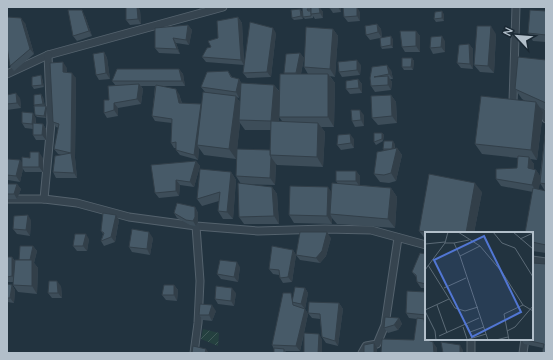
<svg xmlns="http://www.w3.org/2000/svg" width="553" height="360" font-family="Manrope,sans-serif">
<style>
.garden{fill:url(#garden-furrows)}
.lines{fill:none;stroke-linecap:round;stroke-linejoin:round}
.street-casing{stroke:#54626d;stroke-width:9}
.street{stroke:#36444f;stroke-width:7}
.wall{fill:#3d4d59;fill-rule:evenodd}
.shaded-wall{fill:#323f49}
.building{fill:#475a68;stroke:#323f49}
.inset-road{fill:none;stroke:#5c6b77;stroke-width:1}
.view{fill:#5176d3;fill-opacity:0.15;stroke:#5176d3;stroke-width:2}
.inset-edge{fill:none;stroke:#b2bfca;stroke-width:2}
</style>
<defs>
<pattern id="garden-furrows" width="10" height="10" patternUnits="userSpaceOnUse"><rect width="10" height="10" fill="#24403f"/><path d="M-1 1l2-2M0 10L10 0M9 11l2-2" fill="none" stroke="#415a59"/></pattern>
</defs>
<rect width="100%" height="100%" fill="#22333f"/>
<path class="garden" d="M203,329l16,4 -1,13 -17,-7z"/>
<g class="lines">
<g class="street-casing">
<g id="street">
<path d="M516,7l-3,94v3l5,2"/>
<path d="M7,74l41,-19 175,-48"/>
<path d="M536,108c6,1 7,6 10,11"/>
<path d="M7,199h37l33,4 52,14 67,9 62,5 67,-2 46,1 55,15"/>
<path d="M44,199l7,-76 -3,-68"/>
<path d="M532,260l14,2"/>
<path d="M471,339v14"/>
<path d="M194,353l4,-30 2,-42 -4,-55"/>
<path d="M362,353l4,-7 11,-2 8,-19 13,-87"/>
<path d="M523,353l2,-14"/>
</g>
</g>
<use href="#street" class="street"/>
</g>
<g class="wall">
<path d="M198,7h13l-11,2z"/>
<path d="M302,7h20v1h-2l3,4v6l-8,1 -2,-3v2l-8,1 -2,-2z"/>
<path d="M329,7h12v5l-8,1z"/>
<path d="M300,9l2,3 1,7 -9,1 -2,-2z"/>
<path d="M140,10l1,14 -11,1 -4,-5z"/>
<path d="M546,11v31l-13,-1 -5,-8z"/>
<path d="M360,12v9l-12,1 -4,-5z"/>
<path d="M444,14v7l-8,1 -2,-3z"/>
<path d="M85,16l7,20 -15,5 -4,-5z"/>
<path d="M238,17l4,6 2,40 32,-30 -5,44 -24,1 -4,-5 1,-8 -38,-3 -4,-5 16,-19z"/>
<path d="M25,23l9,31 -20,17 -4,-5z"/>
<path d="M377,24l4,5 1,9 11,1v9l-11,1 -1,-2 -1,-9 -10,2 -4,-5z"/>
<path d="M188,25l4,5 -3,15 -13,-2 4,11 -21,-1 -4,-5z"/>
<path d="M333,29l5,7 -3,41 -5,-1 5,7 -1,44h-13l4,5 -2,35 -46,-2 -1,-1 -1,21 -34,-1 -5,-8 34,-26 1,-20h-26l-5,-7 -4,36 -32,-4 -5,-7 -1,12 -18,-5 -4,-5v-2h-2l-3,-5 1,-20 -17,-2 -3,-5 3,-30h-14l2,3 -2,15 -23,4v8l-11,2 -3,-5 5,-13 7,-14 -4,-5 67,-12 4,5 2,12h-26l20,8 3,9 19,1 1,2 14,-12 -11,-2 -4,-5 27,-16 4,6 7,2 2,4 33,2 6,7 4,-18 16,-21 4,5 -3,16h7l-4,-7zM240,93v9l-4,-5 3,1zM279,117l3,4h-3z"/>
<path d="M416,31l4,5v16h-15l-3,-5z"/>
<path d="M496,34l-2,39 -14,-1 -6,-7z"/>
<path d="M445,41v11l-12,2 -3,-6z"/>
<path d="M469,44l4,5v20l-12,-1 -4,-5z"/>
<path d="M104,52l3,6 3,21 -11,1 -3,-5z"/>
<path d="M412,58l2,3 -1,9h-9l-2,-3z"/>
<path d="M546,60v50l-7,-3 4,5 -6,48 -7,-1 4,5v5l2,1 4,6 6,-51v128l-14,-2 1,-59 -32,-6 -5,-7 21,-11 1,-10 -36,-4 -7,-10 52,-42 -5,-3 -7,-10zM540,183l5,8 -7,-2z"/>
<path d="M361,65l-1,10 -18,2 -3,-5z"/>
<path d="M67,68v4l9,6 -1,80 2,20h-21l-3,-6 9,-17 -4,-1 -4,-5 5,-21 -3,-1 -3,-5z"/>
<path d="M391,70l2,9h-3l2,3 -1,8 -16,2 -4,-6 -1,-8z"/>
<path d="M41,75l1,3 2,9 -10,2 -2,-3z"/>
<path d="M358,79l4,5v9l-12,1 -4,-5z"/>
<path d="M7,95l13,3 1,10 -14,2z"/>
<path d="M391,95l5,7 1,21 -19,2 -6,-7z"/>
<path d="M43,97l2,9h1l1,2 -1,10 -9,-1 -2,-2v-9l-1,-1z"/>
<path d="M364,115v11l-9,1 -3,-6z"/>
<path d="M36,118v5l7,1 3,5v11h-10l-3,-5v-6l-8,-1 -3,-5z"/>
<path d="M382,133l2,2 -1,6 -7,4 -2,-3z"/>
<path d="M354,139v9l-13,2 -4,-5z"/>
<path d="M395,144v4h2l5,7 -6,26 -7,2 -9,-1 -6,-8 10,-24 -1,-1z"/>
<path d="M30,158h13v14h-18l-2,-3 -3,13 -12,-2 -1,-2v-19l13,1 2,3z"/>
<path d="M196,161l4,5 -6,21 -14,-2 -1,11 -20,2 -4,-5z"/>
<path d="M356,171l4,5v9l31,3 6,9 -2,31 -58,-4 -5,-6v6l-38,-1 -5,-8 43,-23 6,-8 -2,-3z"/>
<path d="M231,172l5,8 -3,39h-10l-5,-8 1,-10 -17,5 -5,-7z"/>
<path d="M7,184h10l4,5 -4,10h-10z"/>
<path d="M272,187l5,7 2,30h-35l-5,-7z"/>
<path d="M482,192l-8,41h-48v7l-7,-9z"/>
<path d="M195,207l3,6v9l-2,4 -6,-1 -13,-7 -3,-5z"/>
<path d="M31,220l-1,16 -13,-2 -4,-5z"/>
<path d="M119,220l-4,22 -11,4 -3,-5 2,-7 -2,-3z"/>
<path d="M153,238l-3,17 -18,-3 -3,-5z"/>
<path d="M331,238l-5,18 -6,7 -20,-3 -4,-5 -4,27 -9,1 -3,-5 -1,-3 -6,-1 -4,-5 24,-19 3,5z"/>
<path d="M89,239l-2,12h-10l-4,-5z"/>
<path d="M33,246l4,5 -3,12 4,5 -1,26 -19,-2 -5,-7v-3h-6v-25h5l3,4 4,-1z"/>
<path d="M426,254v34h-5l-4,-6v-4l-5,-6z"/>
<path d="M546,264v89l-3,-5 -19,-4 -3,-5z"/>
<path d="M240,267l-2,15 -17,-3 -4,-5z"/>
<path d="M7,284l5,1 3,5 -1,13 -7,-1z"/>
<path d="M174,285l4,5 -1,11 -11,-1 -4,-5z"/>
<path d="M61,286l1,12h-10l-4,-5z"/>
<path d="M305,288l3,5 -3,16 3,5 -4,19 18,6 -18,-5 -4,17h-15l2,2h-13v-4l-2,-4 21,-48z"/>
<path d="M426,292v28l-3,-1 3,4v16h4v2l7,7 -23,-8 3,-21 -8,-1 -3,-5z"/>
<path d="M236,293l-2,13 -16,-2 -3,-5z"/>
<path d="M339,303l4,6 -5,37 -12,-3 -4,-6 -2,-18 -8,-1 -4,-5z"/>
<path d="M216,311l-4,10 -9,-1 -4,-5z"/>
<path d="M399,318l3,6 -4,6 -10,3 -4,-5z"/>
</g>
<g class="shaded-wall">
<path d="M137,7h1l2,3 1,14 -3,-5z"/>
<path d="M319,7l4,5v6l-3,-5z"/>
<path d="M338,7h3v5z"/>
<path d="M357,7l3,5v9l-3,-5z"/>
<path d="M300,9l2,3 1,7 -2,-3z"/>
<path d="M82,10l3,6 7,20 -3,-5z"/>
<path d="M442,11l2,3v7l-2,-3z"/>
<path d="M238,17l4,6 2,42 -3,-5z"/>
<path d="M21,18l4,5 9,31 -4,-5z"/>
<path d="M377,24l4,5 1,9 -4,-6z"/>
<path d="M188,25l4,5 -3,15 -3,-5z"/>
<path d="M491,26l5,8 -2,39 -6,-7z"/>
<path d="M273,28l3,5 -5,44 -4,-5z"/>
<path d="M333,29l5,7 -3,41 -5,-8z"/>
<path d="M416,31l4,5v16l-4,-6z"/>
<path d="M391,36l2,3v9l-2,-3z"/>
<path d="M442,36l3,5v11l-4,-5z"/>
<path d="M173,38l3,5 4,11 -3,-5z"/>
<path d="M469,44l4,5v20l-3,-5z"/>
<path d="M104,52l3,6 3,21 -4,-6z"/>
<path d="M300,53l4,5 -4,20 -4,-5z"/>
<path d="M412,58l2,3 -1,9 -2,-3z"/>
<path d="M357,60l4,5 -1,10 -3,-5z"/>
<path d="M63,62l4,6 -1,9 -3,-5z"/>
<path d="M387,65l4,5 2,9 -4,-5z"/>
<path d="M179,69l4,5 2,12 -3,-5z"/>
<path d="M72,73l4,5 -1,80 2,20 -3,-5 -3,-20z"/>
<path d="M328,74l7,9 -1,44 -6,-10z"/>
<path d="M41,75l1,3 2,9 -2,-2z"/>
<path d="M388,76l4,6 -1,8 -3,-5z"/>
<path d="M239,79l3,5 -3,14 -3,-6z"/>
<path d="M358,79l4,5v9l-3,-5z"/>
<path d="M139,84l4,5 -2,15 -4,-5z"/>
<path d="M274,85l7,9 -3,36 -7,-9z"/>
<path d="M176,89l3,5 4,14 -4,-5z"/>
<path d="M16,93l4,5 1,10 -4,-5z"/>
<path d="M41,94l2,3 2,10 -2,-3z"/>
<path d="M391,95l5,7 1,21 -5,-7z"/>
<path d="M236,96l6,10 -3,14 1,3 -4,36 -7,-10z"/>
<path d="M536,102l7,10 -6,48 -6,-10z"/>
<path d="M114,103l4,5v8l-4,-6z"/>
<path d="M201,104l3,5 -7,36 2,3 -1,12 -4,-5z"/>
<path d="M46,106l1,2 -1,10 -2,-2z"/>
<path d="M360,110l4,5v11l-3,-6z"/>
<path d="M33,113l3,5 -1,11 -3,-5z"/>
<path d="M318,123l7,9 -2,35 -6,-10z"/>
<path d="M43,124l3,5v11l-4,-5z"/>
<path d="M382,133l2,2 -1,6 -1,-2z"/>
<path d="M350,134l4,5v9l-3,-5z"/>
<path d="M393,141l2,3 -1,8 -2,-2z"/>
<path d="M397,148l5,7 -6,26 -5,-8z"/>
<path d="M39,152l4,6v14l-4,-5z"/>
<path d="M271,157l5,7 -1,21 -5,-7z"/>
<path d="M529,157l5,7v12l-6,-8z"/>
<path d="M20,160l4,5 -2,2 1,2 -3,13 -4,-6z"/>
<path d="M196,161l4,5 -6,21 -4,-5z"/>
<path d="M536,170l5,7 -3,16 -6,-8z"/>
<path d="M356,171l4,5v11l-4,-6z"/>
<path d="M231,172l5,8 -3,39 -6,-7z"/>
<path d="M176,180l4,5 -1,11 -3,-5z"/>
<path d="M475,183l7,9 -8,41h-8z"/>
<path d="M17,184l4,5 -4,10 -3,-5z"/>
<path d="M272,187l5,7 2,30 -5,-8z"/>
<path d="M328,187l5,7 -3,20 2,4v6l-5,-8z"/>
<path d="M391,188l6,9 -2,31 -7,-9z"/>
<path d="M195,207l3,6v9l-2,4 -3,-5z"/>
<path d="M28,215l3,5 -1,16 -4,-6z"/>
<path d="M116,215l3,5 -4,22 -4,-5z"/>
<path d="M149,232l4,6 -3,17 -3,-6z"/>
<path d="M327,232l4,6 -5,18 -6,7 -4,-5z"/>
<path d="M86,234l3,5 -2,12 -4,-5z"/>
<path d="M33,246l4,5 -3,12 4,5 -1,26 -5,-8 -2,-25z"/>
<path d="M293,250l3,5 -4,27 -4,-5z"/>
<path d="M12,257l4,6v19l-4,-6z"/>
<path d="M237,262l3,5 -2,15 -4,-5z"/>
<path d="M57,281l4,5 1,12 -4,-5z"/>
<path d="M12,285l3,5 -1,13 -4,-5z"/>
<path d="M174,285l4,5 -1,11 -3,-6z"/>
<path d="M232,288l4,5 -2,13 -3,-5z"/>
<path d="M305,288l3,5 -3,16 3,5 -8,37 -4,-5 9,-37 -4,-5z"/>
<path d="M339,303l4,6 -5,37 -3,-5z"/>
<path d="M212,305l4,6 -4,10 -3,-6z"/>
<path d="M399,318l3,6 -4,6 -4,-5z"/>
<path d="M424,319l2,4v11z"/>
<path d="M319,334l3,5v14h-4z"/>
<path d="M433,342l4,6v5h-3z"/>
<path d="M374,343l3,5v5h-3z"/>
<path d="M460,345l3,5v3h-3z"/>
<path d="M206,349l3,4h-4z"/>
</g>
<g class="building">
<path d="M126,7h11l1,12 -12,1z"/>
<path d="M302,7h9v2h-4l1,2h3v5l-8,1z"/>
<path d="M311,7h8l1,6 -9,1z"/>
<path d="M329,7h9l-9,1z"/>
<path d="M343,7h14v9l-13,1z"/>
<path d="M300,9l1,7 -9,2 -1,-8z"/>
<path d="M68,10h14l7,21 -16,5z"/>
<path d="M530,10l16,1v24l-18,-2z"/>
<path d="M442,11v7l-8,1 1,-7z"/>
<path d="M7,17l14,1 9,31 -20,17 -3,-19z"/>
<path d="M238,17l3,43 -39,-3 5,-9 4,-1 -3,-6 10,-3 -1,-17z"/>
<path d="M250,22l23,6 -6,44 -24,1z"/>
<path d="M377,24l1,8 -12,3 -1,-9z"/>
<path d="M188,25l-2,15 -13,-2 4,11 -22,-1v-20z"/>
<path d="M477,26h14l-3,40 -14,-1z"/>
<path d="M306,27l27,2 -3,40 -26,-2z"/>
<path d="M400,31h16v15l-14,1z"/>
<path d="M391,36v9l-10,2 -1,-9z"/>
<path d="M442,36l-1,11 -11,1 1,-11z"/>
<path d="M469,44l1,20 -13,-1 2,-18z"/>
<path d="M104,52l2,21 -10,2 -3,-21z"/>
<path d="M300,53l-4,20h-12l2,-19z"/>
<path d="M518,57l28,3v43l-31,-14z"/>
<path d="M402,58h10l-1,9h-9z"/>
<path d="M357,60v10l-18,2 -1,-10z"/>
<path d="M63,62v10l9,1 -1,80 -17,-4 5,-25 -6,-2 -3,-59z"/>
<path d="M387,65l2,9 -15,3 14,-1v9l-17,1 -1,-8 2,-11z"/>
<path d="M117,69h62l3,12h-70z"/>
<path d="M228,71l3,6 8,2 -3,13 -35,-5 6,-15z"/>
<path d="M280,74h48v43h-49z"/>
<path d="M41,75l1,10 -10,1v-9z"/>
<path d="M358,79l1,9 -13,1v-8z"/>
<path d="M241,83l33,2 -3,36 47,2 -1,34 -47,-2 1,-34 -32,-1z"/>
<path d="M139,84l-2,15 -23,4v7l-10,3v-13h5l-1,-14z"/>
<path d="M156,85l20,4 3,14 22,1 -7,51 -18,-5v-8l-5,1 1,-24 -20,-3z"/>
<path d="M203,92l33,4 -7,53 -32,-4z"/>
<path d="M16,93l1,10 -10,1v-9z"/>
<path d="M41,94l2,10 -9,1v-10z"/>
<path d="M391,95l1,21 -20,2 -1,-22z"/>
<path d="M481,96l55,6 -5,48 -56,-6z"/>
<path d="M34,106h12l-2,10 -9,-1z"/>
<path d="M351,110h9l1,10 -9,1z"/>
<path d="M22,112l11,1 -1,11 -10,-1z"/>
<path d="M33,123l10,1 -1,11h-9z"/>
<path d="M546,125v59l-6,-1z"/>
<path d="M374,133h8v6l-8,3z"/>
<path d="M350,134l1,9 -14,2 1,-10z"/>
<path d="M384,141h9l-1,8h-9z"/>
<path d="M397,148l-6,25 -7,2 -10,-1 3,-22z"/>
<path d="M237,149l33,1v5l1,2 -1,21 -34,-2z"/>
<path d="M30,152h9v15h-17v-10l8,1z"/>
<path d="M71,153l3,20 -21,-1 2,-16z"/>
<path d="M518,156l11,1 -1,11 8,2 -4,15 -36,-6v-10l21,-1z"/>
<path d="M7,159l13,1 -4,16 -9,-1z"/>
<path d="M196,161l-6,21 -14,-2v11l-21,2 -4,-28z"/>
<path d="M200,169l31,3 -4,40 -9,-1 2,-19 -23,7z"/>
<rect x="336" y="171" width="20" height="10"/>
<path d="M429,174l46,9 -9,50h-34l-13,-2z"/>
<path d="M238,183l34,4 2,29 -35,1z"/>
<path d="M332,183l59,5 -3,31 -58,-5z"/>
<path d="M7,184h10l-3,10h-7z"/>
<path d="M290,186l38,1 -1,29 -38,-1z"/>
<path d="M533,188l13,3v54l-14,-3v-9h-7z"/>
<path d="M177,203l18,4v10l-2,4 -7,-1 -12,-7z"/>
<path d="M103,213l13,2 -5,22 -10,4 3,-8 -3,-2z"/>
<path d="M28,215l-2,15 -13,-1 1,-13z"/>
<path d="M132,229l17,3 -2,17 -18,-2z"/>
<path d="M300,232h27l-5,19 -6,7 -20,-3z"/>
<path d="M75,234h11l-3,12h-10z"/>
<path d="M20,246h13l-3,14h-11z"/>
<path d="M272,246l21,4 -5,27 -8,1 -1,-8 -10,-1z"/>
<path d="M420,253l6,1v30l-9,-2 -1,-7 -4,-3z"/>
<path d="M7,257h5v19l-5,1z"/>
<path d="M15,260h17v26l-19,-1z"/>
<path d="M220,260l17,2 -3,15 -17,-3z"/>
<path d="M533,263l13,1v89h-4l2,-9 -23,-5h11v-70z"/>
<path d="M49,281h8l1,12h-10z"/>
<path d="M7,284l5,1 -2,13h-3z"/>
<path d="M164,285h10v10h-12z"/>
<path d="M216,286l16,2 -1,13 -16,-2z"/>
<path d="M295,287l10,1 -4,16 -9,-2z"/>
<path d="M407,291l19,1v23l-20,-2z"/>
<path d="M283,293h8l2,12 12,4 -9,37 -24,-1z"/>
<path d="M309,302l30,1 -4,38 -13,-4 -2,-23 -12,-1z"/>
<path d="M200,304l12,1 -3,10h-10z"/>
<path d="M385,317l14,1 -5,7 -10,3z"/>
<path d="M417,318l7,1 2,15v5h1v1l6,2 1,11h-53l1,-14 32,1z"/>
<path d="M304,333l15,1 -1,19h-14z"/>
<path d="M441,342l19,3v8h-17z"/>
<path d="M374,343v10h-10v-8z"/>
<path d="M193,346l13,3 -1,4h-13z"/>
<path d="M274,348l10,1v4h-10z"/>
</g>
<g transform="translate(425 232)">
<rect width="108" height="108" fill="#22333f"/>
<path class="inset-road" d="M33,0l22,14 22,26 21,33 10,6M68,0l9,11 13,5 18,29M88,0l20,17M95,7l13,-6M20,11h9l6,13 28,84M29,11l15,-3M0,12l20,-2M35,24l20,-10M3,33l27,43 10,3 13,-4M0,38l20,-27 3,-11M19,56l22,-10M12,73l10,28M0,78l24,-11M0,79l10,20 1,9M42,93l5,13M38,95l4,12M82,99l8,-4 18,-21M45,100l14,-5M14,104l40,-18M41,108l20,-6M71,108l12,-3M84,108l-5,-26 19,-9"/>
<path class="view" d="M59,4l37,76 -49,25 -38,-77z"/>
<rect width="108" height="108" class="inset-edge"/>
</g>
<rect width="553" height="360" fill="none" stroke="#b2bfca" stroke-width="16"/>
<g transform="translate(517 36) rotate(296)" stroke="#1b2934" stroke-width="3" paint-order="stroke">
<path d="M0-3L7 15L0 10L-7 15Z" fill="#b2bfca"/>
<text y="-6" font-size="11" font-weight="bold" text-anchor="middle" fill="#b2bfca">N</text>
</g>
</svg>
